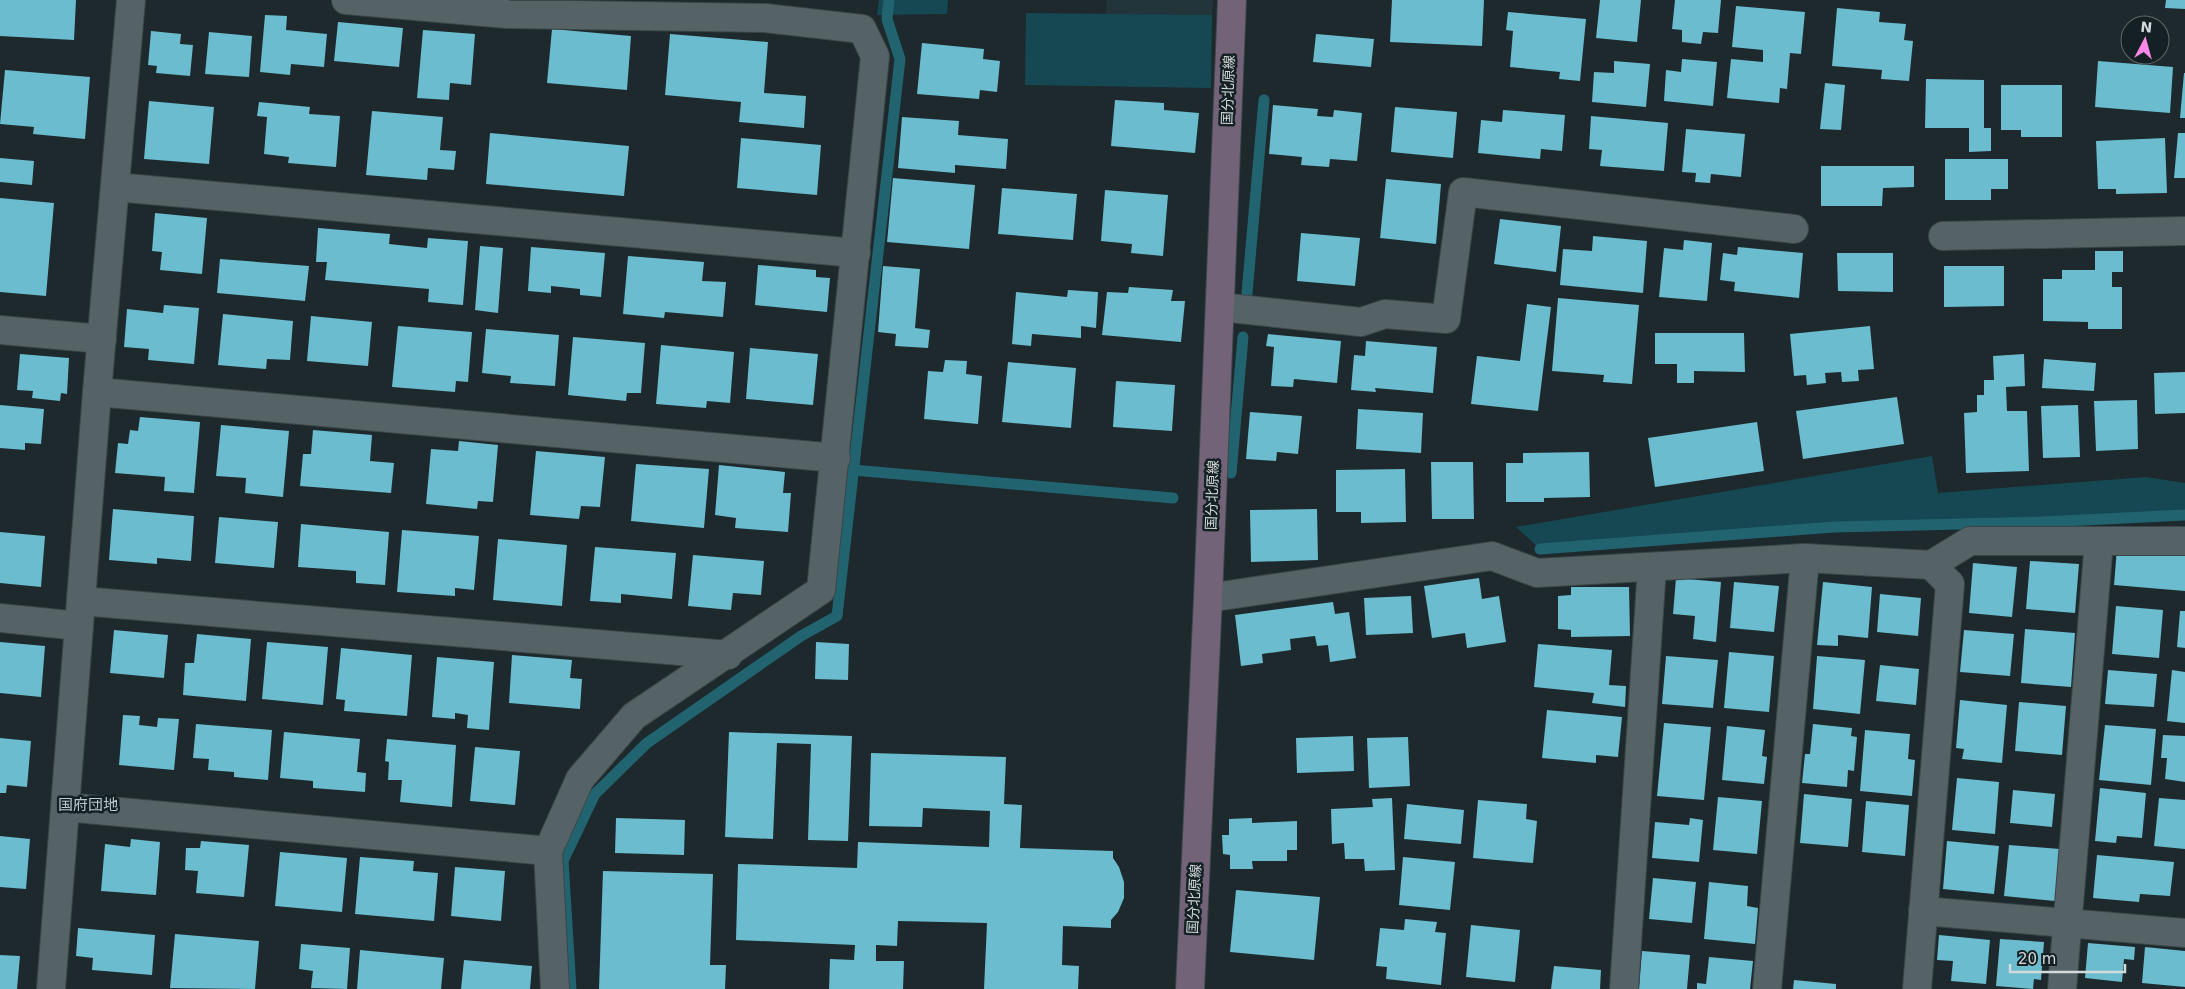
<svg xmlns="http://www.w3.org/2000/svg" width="2185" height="989" font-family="'DejaVu Sans','Noto Sans JP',sans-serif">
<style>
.built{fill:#22353a}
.green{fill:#164853}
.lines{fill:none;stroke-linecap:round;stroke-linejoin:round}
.stream{stroke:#226370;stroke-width:11}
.building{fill:#6abcce}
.street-casing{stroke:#3c4649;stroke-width:30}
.secondary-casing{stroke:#3c4649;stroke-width:30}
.street{stroke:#566366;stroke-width:28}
.secondary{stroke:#726379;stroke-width:28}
.labels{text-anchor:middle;stroke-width:5;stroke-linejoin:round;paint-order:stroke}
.street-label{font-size:14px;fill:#d3dadc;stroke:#142023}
.neighbourhood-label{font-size:15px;fill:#bccbcf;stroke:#142023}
</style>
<rect width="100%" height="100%" fill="#1d292c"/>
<path class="built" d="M1107,0h106l-1,15 -106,-1z"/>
<g class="green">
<path d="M879,0h69l-1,14 -70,1z"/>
<path d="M1026,13l186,2 -1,73 -186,-3z"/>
<path d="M1932,456l6,37 208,-16 39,6v32l-141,7 -209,5 -295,22 -24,-22z"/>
</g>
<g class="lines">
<g class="stream">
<path d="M1247,293l17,-193"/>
<path d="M853,470l320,28"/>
<path d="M1231,473l12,-136"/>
<path d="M1540,549l295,-22 209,-5 141,-7"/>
<path d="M571,989l-8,-128 32,-67 52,-51 154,-107 36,-20 63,-557 -13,-40 2,-19"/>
</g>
</g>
<g class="building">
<path d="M0,0h76l-2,40 -74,-4z"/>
<path d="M1392,0h92l-2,46 -92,-4z"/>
<path d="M1600,0h41l-4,42 -41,-4z"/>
<path d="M1675,0h46l-3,33 -15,-1 -2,12 -19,-2v-12l-10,-1z"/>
<path d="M2166,0h19v9l-20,-1z"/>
<path d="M1736,6l69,6 -4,42 -11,-1 -3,36 -7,-1 -1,15 -52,-5 4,-39 32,3v-12l-31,-3z"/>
<path d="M1837,8l43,4 -1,10 27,2 -2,16 9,1 -4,40 -28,-2 1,-9 -50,-4z"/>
<path d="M1508,12l78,7 -6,62 -21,-2 1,-7 -50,-5 3,-36 -7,-1z"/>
<path d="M265,15l22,1 -1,14 41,4 -3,33 -33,-3 -1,11 -30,-3z"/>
<path d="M338,22l65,6 -4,39 -65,-6z"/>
<path d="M552,29l79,7 -4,54 -80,-7z"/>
<path d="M423,30l52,4 -4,51 -21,-2 -1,17 -32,-2z"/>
<path d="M151,31l30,3 -1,10 13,1 -3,31 -34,-3 1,-7 -9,-1z"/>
<path d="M209,32l43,4 -3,41 -44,-3z"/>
<path d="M670,34l98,8 -4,51 42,3 -2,32 -65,-6 2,-20 -76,-7z"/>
<path d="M1316,34l58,5 -3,28 -58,-5z"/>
<path d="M922,43l62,6 -1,10 17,2 -3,31 -17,-2 -1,9 -62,-5z"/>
<path d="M1682,59l35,3 -4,44 -49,-5 2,-31 15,2z"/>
<path d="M1614,61l36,3 -4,43 -54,-5 2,-30 20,1z"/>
<path d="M2098,61l75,6 -3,46 -75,-6z"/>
<path d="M5,70l85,7 -5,62 -52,-5 1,-7 -34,-3z"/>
<path d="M2184,73h1v45h-5z"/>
<path d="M1926,79l58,1v48h7v23l-22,1v-24h-44z"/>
<path d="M1825,83l20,2 -4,45 -21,-1z"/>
<path d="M2001,85h61v52h-41v-7h-20z"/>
<path d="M1115,100l49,3v7l35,3 -4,40 -84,-7z"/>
<path d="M149,101l65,6 -5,57 -65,-5z"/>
<path d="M259,102l51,5 -1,7 31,2 -4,51 -48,-4 1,-6 -25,-3 3,-37 -10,-1z"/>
<path d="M1273,105l45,4 -1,7 16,1 1,-7 28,3 -5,48 -27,-2 -1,8 -28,-2 1,-8 -33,-3z"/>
<path d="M1395,107l62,5 -4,46 -62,-6z"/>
<path d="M1503,110l62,5 -3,36 -21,-2 -1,10 -62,-6 3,-33 21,2z"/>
<path d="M372,111l71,6 -3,33 16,1 -2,19 -26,-2 -1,12 -61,-5z"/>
<path d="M1591,116l77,7 -4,48 -64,-5 2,-16 -13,-1z"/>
<path d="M902,117l57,4 -1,14 50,4 -2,30 -51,-4v8l-57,-5z"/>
<path d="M1686,129l59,5 -4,43 -30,-3 -1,9 -15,-1 1,-9 -14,-1z"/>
<path d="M490,133l139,13 -5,50 -138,-12z"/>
<path d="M2178,133h7v45h-11z"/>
<path d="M741,138l80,7 -4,50 -80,-7z"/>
<path d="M2165,138l2,55 -51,1v-5h-18l-2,-48z"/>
<path d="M0,158l34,3 -2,24 -32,-3z"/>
<path d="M1945,159h63v30h-17v11h-46z"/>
<path d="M1821,166h93v21l-31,1 -1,18h-61z"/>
<path d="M893,178l82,7 -6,64 -82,-7z"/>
<path d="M1386,179l55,5 -5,60 -56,-6z"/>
<path d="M1002,188l75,6 -4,46 -75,-6z"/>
<path d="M1105,190l63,5 -5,61 -32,-3 1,-9 -31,-3z"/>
<path d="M0,198l54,5 -8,93 -46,-4z"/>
<path d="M155,213l52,5 -5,56 -42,-4 2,-18 -10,-1z"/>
<path d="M1500,219l61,7 -5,46 -62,-8z"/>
<path d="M318,228l72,6 -1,10 38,4 1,-10 40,3 -5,64 -35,-3 1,-13 -104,-9 2,-18h-11z"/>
<path d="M1301,233l59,5 -5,48 -58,-5z"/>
<path d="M1593,236l54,5 -4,52 -83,-8 3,-36 29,2z"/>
<path d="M1684,240l28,3 -5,58 -48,-4 5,-49 19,2z"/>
<path d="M480,246l23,2 -5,65 -23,-3z"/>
<path d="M531,247l74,6 -4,44 -21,-2v-6l-29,-3v7l-23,-2z"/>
<path d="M1738,247l65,6 -4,45 -65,-7 1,-9 -15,-2 3,-27 14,2z"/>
<path d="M2095,251h28v21h-11v15h10v42h-34v-7l-45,-1v-42h19v-9h33z"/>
<path d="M1837,253h56v39l-55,-1z"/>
<path d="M628,256l76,6 -2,19 24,1 -3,35 -58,-5 -1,6 -41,-4z"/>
<path d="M220,259l89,7 -4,35 -88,-8z"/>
<path d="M758,265l58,5v7l14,1 -3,34 -72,-7z"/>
<path d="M883,266l37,3 -5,59 15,2 -2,18 -33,-2 1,-12 -18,-2z"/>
<path d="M1944,266h60v40l-60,1z"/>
<path d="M1129,287l44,3 -2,11h14l-4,41 -79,-7 5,-43 21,1z"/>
<path d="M1068,290l30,2 -2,36 -15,-2v12l-49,-4 -1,12 -19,-2 4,-52 51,5z"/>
<path d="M1558,298l81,7 -7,79 -29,-2 1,-7 -52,-4z"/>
<path d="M1527,304l24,3 -13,104 -67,-7 6,-48 43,5z"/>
<path d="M164,305l35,3 -5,56 -46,-4 1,-11 -25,-2 3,-38 36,4z"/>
<path d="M223,314l70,7 -3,39 -23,-1 -1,10 -48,-4z"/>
<path d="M311,316l61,6 -4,44 -61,-5z"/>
<path d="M398,326l74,6 -4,50 -12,-1 -1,11 -63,-5z"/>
<path d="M1870,326l4,43 -16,1 1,11 -17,1 -1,-10 -16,1 1,10 -19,2 -1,-10 -12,1 -4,-42z"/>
<path d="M486,329l73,6 -4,51 -45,-3 1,-7 -29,-3z"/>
<path d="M1655,333h89l1,39 -51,-1v12h-17v-19h-22z"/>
<path d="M1268,334l73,7 -4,42 -43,-4 -1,8 -22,-1 3,-39 -8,-1z"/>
<path d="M573,337l72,6 -4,50h-14l-1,8 -58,-6z"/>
<path d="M1366,341l71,6 -4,46 -58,-5 1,4 -25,-2 3,-35 11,1z"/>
<path d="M661,345l73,7 -4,51 -23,-2 -1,7 -50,-4z"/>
<path d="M750,348l68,6 -5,51 -67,-6z"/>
<path d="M20,354l49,4 -2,36 -6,-1 -1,8 -28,-3 1,-7 -16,-1z"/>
<path d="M2024,354l1,32 -19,1 1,24h20l2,60 -63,2 -2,-60 13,-1v-17h7v-15h10l-1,-24z"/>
<path d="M2044,359l52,4 -2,28 -52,-3z"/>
<path d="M945,360l22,1 -1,13 16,2 -4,48 -54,-5 4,-48 15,1z"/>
<path d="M1008,362l68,6 -5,60 -69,-6z"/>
<path d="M2185,372v41l-30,1 -1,-41z"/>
<path d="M1116,381l59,4 -3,46 -59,-4z"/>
<path d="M1897,397l7,47 -101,15 -7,-48z"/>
<path d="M2137,400l1,49 -42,2 -2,-50z"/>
<path d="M0,405l44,4 -3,35 -16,-1v7l-25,-2z"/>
<path d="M2078,405l2,52 -37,1 -2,-52z"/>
<path d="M1358,409l65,4 -2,40 -65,-4z"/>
<path d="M1250,412l52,4 -4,38 -21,-2 -1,9 -30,-2z"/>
<path d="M140,417l60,5 -6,71 -30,-2 1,-14 -50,-4 3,-30 10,1 2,-14 8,1z"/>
<path d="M1757,422l7,49 -109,16 -7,-49z"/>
<path d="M221,425l68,6 -6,66 -38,-4 1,-15 -30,-2z"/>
<path d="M313,430l59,5 -2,26 24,2 -3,30 -91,-7 3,-32h8z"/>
<path d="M459,441l39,4 -5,57 -15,-1 -1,8 -51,-5 5,-55 27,2z"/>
<path d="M536,451l69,6 -5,50 -19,-1 -2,13 -49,-4z"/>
<path d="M1589,452l1,45 -46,1v4h-38v-39h17v-10z"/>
<path d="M1431,462h42l1,57h-42z"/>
<path d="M636,464l73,5 -5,59 -73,-7z"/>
<path d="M719,465l66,7 -2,21h8l-3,39 -53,-4 1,-10 -21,-3z"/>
<path d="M1405,469l1,53 -45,1v-11h-25v-42z"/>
<path d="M113,509l81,7 -3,45 -34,-3v6l-48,-4z"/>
<path d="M1317,509l1,51 -67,2 -1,-52z"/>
<path d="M219,517l59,5 -4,46 -59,-5z"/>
<path d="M301,524l88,8 -4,53 -29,-2v-12l-58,-4z"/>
<path d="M402,530l77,6 -5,54 -19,-2v8l-58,-4z"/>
<path d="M0,532l45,4 -4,51 -41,-4z"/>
<path d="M498,539l69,6 -5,61 -69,-6z"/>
<path d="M595,547l81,6 -4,46 -51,-5v9l-31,-2z"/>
<path d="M2117,548l68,6v37l-71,-6z"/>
<path d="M693,555l71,6 -3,34 -28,-2 -2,17 -43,-4z"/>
<path d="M2030,561l49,3 -4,49 -49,-4z"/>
<path d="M1973,563l44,4 -5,50 -43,-4z"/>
<path d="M1479,578l3,21 17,-3 7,46 -39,6 -2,-15 -33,5 -8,-52z"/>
<path d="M1676,578l45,4 -5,60 -23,-3 2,-23 -22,-2z"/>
<path d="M1734,582l45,4 -5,46 -44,-4z"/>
<path d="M1823,582l49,5 -4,51 -30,-3v11l-21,-1z"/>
<path d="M1571,587h58l1,49 -59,1v-7l-13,-1v-33l13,-1z"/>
<path d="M1880,594l41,4 -3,38 -41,-4z"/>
<path d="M1411,596l2,37 -47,2 -2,-37z"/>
<path d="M1333,602l2,12 14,-2 7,46 -26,4 -2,-17 -11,1 -2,-10 -25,3 1,11 -29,4 1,9 -22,3 -6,-51z"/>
<path d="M2116,606l47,4 -4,48 -47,-4z"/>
<path d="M2180,611h5v37l-8,-1z"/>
<path d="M2025,629l50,4 -4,54 -50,-4z"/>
<path d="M114,630l54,5 -4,43 -54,-5z"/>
<path d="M1964,630l50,4 -4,42 -50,-4z"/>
<path d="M197,634l54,5 -5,62 -63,-6 2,-32h9z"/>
<path d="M0,642l45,4 -4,51 -41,-4z"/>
<path d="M267,642l61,5 -5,58 -61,-6z"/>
<path d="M816,642l33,2 -1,36 -33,-1z"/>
<path d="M1538,644l74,6 -3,35 17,1 -1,21 -33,-4 2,-10 -60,-6z"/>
<path d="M341,648l71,7 -5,61 -63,-5 1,-11 -9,-1z"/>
<path d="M1729,652l45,4 -5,56 -45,-4z"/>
<path d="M512,655l60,5 -2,18 12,1 -2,30 -71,-6z"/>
<path d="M1666,656l52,4 -5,48 -51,-4z"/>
<path d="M1817,656l48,4 -5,54 -47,-5z"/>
<path d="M437,657l57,5 -5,68 -22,-2 1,-13 -13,-2v6l-23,-2z"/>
<path d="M1880,665l39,4 -3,36 -40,-4z"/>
<path d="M2108,670l49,4 -3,33 -49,-3z"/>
<path d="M2172,670l13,2v51l-18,-2z"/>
<path d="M1960,700l47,5 -5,58 -40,-4 2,-10 -8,-1z"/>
<path d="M2019,702l47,4 -4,49 -47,-4z"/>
<path d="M1547,710l75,7 -4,40 -22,-2v8l-54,-5z"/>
<path d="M123,715l17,1 -1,9 18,2 1,-9 21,1 -5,51 -55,-5z"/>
<path d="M1664,723l47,4 -7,73 -47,-4z"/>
<path d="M196,724l76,6 -4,50 -34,-3v-5l-26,-2 1,-11 -16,-1z"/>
<path d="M1813,724l39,4 -1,8 6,1 -3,34 -6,-1 -1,17 -45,-4 3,-29h5z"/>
<path d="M2105,725l51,4 -5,56 -52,-5z"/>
<path d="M1727,726l38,4 -3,26 5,1 -3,27 -42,-4z"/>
<path d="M1865,730l45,4 -2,25 7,1 -3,36 -52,-5z"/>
<path d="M284,732l76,7 -3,33 9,1 -1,19 -52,-4v-7l-33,-3z"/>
<path d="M729,732l123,4 -4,105 -40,-1 3,-96 -34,-1 -4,96 -48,-2z"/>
<path d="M2163,735l22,1v46l-20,-3 2,-21h-6z"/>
<path d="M1353,736l1,35 -57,2 -1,-35z"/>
<path d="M1408,737l2,49 -41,2 -2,-50z"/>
<path d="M0,738l31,3 -4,46 -20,-2 -1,8h-6z"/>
<path d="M387,739l69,6 -4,62 -52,-5 2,-22h-14l1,-18 -4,-1z"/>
<path d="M475,747l45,4 -5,54 -45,-4z"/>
<path d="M871,753l135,4 -2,47 18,1 -2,43 93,3v7l6,9 5,15v16l-6,14 -7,8v8l-48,-2 -1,39 17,1 -1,23h-94l3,-66 -89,-2 -1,25 -21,-1v16h28l-1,28h-74l1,-30 24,1 1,-15 -119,-5 2,-76 119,4 1,-26 131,5 1,-36 -67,-3 -1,19 -53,-1z"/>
<path d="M1957,778l42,4 -4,52 -43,-4z"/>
<path d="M2100,788l46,5 -4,45 -25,-2 -1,7 -21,-2z"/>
<path d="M2013,790l42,4 -3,33 -42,-4z"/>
<path d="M1804,794l48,5 -4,48 -48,-4z"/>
<path d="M1718,797l44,4 -5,53 -44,-4z"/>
<path d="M1392,798l3,72 -30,1 -1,-12h-19l-1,-16 -12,1 -1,-35 42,-2 -1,-8z"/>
<path d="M2159,798l26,2v49l-31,-3z"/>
<path d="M1478,800l49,4 -1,15 11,2 -4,42 -60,-5z"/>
<path d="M1866,801l43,4 -4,51 -43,-4z"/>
<path d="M1407,804l57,6 -3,34 -57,-5z"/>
<path d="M616,818l69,2 -1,35 -69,-2z"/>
<path d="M1252,818v5l45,-2v29h-10v11h-35l1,8h-23v-14l-7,-1 -1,-19h7v-16z"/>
<path d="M1690,818l13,2 -4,42 -47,-4 3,-36 34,3z"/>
<path d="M0,836l30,3 -4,50 -26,-2z"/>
<path d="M131,839l29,3 -4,53 -55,-4 4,-47 25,3z"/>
<path d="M201,841l48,4 -5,52 -48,-4 2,-22 -13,-1 1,-22h14z"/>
<path d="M1947,841l52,5 -5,48 -51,-5z"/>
<path d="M2009,845l51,4 -5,52 -51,-5z"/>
<path d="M280,852l67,6 -5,54 -67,-6z"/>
<path d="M2097,855l77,7 -4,34 -30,-2 -1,8 -46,-4z"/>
<path d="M360,857l54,4 -1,10 25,2 -4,48 -79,-7z"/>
<path d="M1403,857l52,5 -5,48 -51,-5z"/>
<path d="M455,867l50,4 -4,50 -50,-5z"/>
<path d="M603,871l110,3 -3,91h16l-1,24h-126z"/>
<path d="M1653,878l43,4 -4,41 -43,-4z"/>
<path d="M1709,882l39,4 -1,20 11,2 -3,36 -51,-5z"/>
<path d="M1236,890l84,7 -6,63 -84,-8z"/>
<path d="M1405,919l32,3 -2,10 11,1 -5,52 -55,-6 1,-12 -11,-1 4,-38 24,2z"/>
<path d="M1471,925l49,5 -5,52 -49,-5z"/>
<path d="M78,928l77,7 -3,40 -60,-5 1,-12 -17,-2z"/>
<path d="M175,934l84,7 -4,48 -85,-1z"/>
<path d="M1939,935l51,5 -4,44 -35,-3 2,-20 -16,-1z"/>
<path d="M2000,939l44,3 -3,38 -7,-1 -1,10 -37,-3z"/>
<path d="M2088,943l47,4 -1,13 -10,-1 -2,23 -37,-4z"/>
<path d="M301,944l49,4 -3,41 -36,-1 2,-17 -14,-2z"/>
<path d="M2145,947l40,4v36l-43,-4z"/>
<path d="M360,950l84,8 -3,31h-84z"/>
<path d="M1642,951l48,4 -3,34h-48z"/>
<path d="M0,955l20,1 -3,33h-17z"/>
<path d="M1709,957l44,4 -3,28h-53v-6l9,1z"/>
<path d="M464,960l68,6 -2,23h-69z"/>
<path d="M1554,966l47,4 -1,19h-49z"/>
<path d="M1794,980l42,4v5h-43z"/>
</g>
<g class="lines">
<g class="street-casing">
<g id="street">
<path d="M346,0l161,14 258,4 97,11 13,27 -54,534 -187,126 -54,63 -32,72 7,138"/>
<path d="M115,187l741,66"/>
<path d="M1943,236l242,-5"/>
<path d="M1220,307l141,15 24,-8 61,5 17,-127 331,37"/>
<path d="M0,330l102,9"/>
<path d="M97,392l739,66"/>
<path d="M1208,598l284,-42 45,17 268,-15 126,7 39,-24h215"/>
<path d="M81,601l647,54"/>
<path d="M0,618l79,8"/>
<path d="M65,807l483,44"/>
<path d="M1923,911l262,22"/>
<path d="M51,989l46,-597 34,-392"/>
<path d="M1624,989l28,-422"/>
<path d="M1767,989l38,-431"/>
<path d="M1917,989l33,-405 -19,-19"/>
<path d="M2062,989l37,-448"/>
</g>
</g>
<g class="secondary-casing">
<path id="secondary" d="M1190,989l18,-391 24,-598"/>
</g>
<use href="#street" class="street"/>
<use href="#secondary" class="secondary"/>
</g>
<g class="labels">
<g class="street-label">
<text transform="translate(1228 90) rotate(-88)" y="5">国分北原線</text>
<text transform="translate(1212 495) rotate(-88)" y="5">国分北原線</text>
<text transform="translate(1194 899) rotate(-87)" y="5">国分北原線</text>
</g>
<g class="neighbourhood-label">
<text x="88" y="810">国府団地</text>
</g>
</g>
<g transform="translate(2145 40) rotate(6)"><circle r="24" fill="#142023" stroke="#606a6d"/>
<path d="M0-4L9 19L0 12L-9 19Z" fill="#fb87e6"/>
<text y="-8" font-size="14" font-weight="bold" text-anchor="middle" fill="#d3dadc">N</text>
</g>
<path d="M2010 964v8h115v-8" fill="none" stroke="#d3dadc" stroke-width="2.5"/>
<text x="2018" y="964" font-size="15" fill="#d3dadc" stroke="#142023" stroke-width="4" paint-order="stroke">20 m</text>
</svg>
